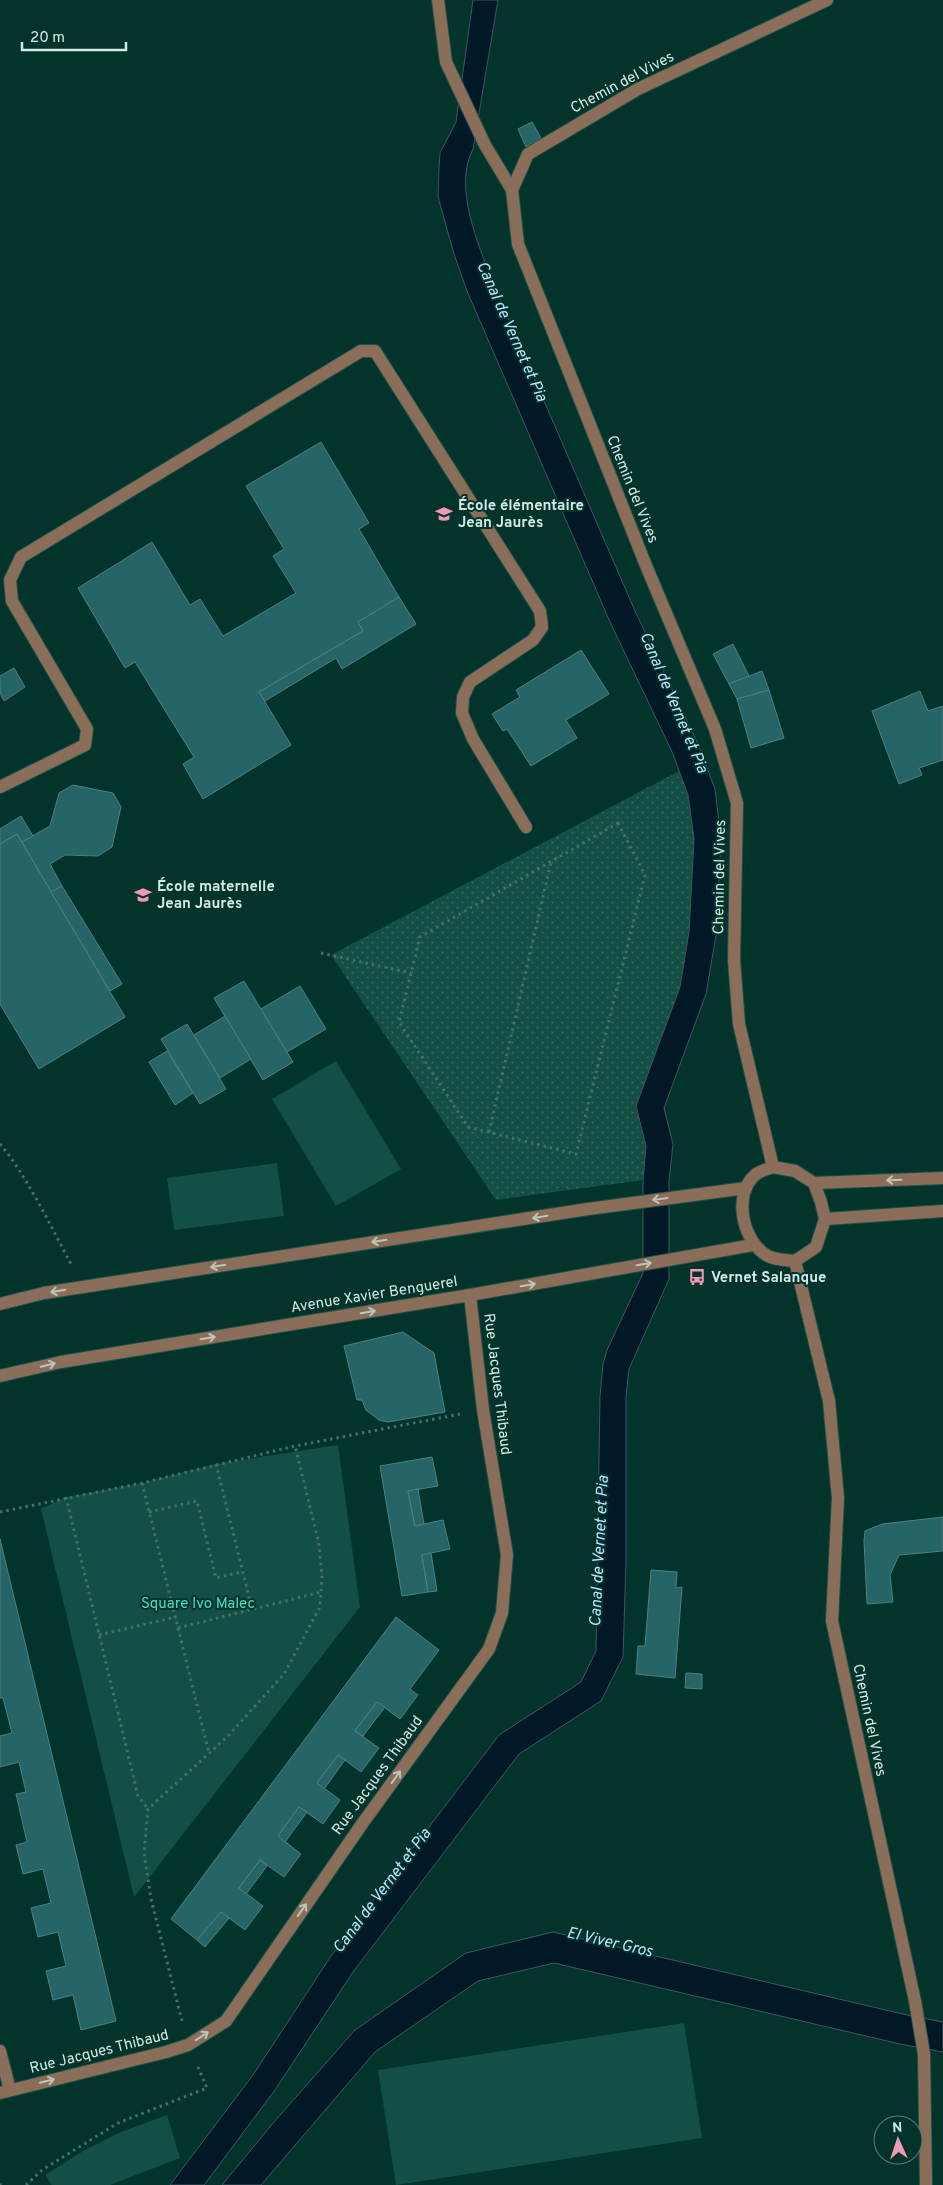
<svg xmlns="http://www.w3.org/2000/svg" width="943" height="2185" font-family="Overpass,sans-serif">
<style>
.green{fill:#134f44}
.garden{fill:url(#garden-dots)}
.water{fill:#011826;stroke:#40575f}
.building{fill:#266567;stroke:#507f81}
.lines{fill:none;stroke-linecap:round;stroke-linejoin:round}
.minor-casing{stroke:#235149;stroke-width:14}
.path{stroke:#467068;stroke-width:3;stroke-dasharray:2.5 4;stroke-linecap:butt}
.minor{stroke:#8a6e59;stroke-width:12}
.oneway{stroke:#bdc5ba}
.labels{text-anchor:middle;stroke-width:4;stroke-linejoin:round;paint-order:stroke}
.street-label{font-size:15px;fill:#d3eae4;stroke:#02342c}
.poi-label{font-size:15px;font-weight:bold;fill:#d3eae4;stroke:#02342c;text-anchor:start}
.park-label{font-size:15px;fill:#42e1c5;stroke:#02342c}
.water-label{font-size:16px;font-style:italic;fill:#bde4fe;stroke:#02342c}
</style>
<defs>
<pattern id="garden-dots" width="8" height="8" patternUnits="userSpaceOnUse" patternTransform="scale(1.25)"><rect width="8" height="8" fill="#134f44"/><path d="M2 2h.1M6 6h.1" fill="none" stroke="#34685f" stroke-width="1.8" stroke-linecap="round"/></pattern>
</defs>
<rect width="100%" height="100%" fill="#02342c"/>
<g class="green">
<path d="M336,1061l65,108 -65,37 -64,-107z"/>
<path d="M277,1163l7,53 -110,14 -7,-52z"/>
<path d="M338,1445l22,162 -226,290 -93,-388 25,-12 76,-14 74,-19z"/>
<path d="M684,2023l18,115 -306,47 -18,-115z"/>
<path d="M167,2115l13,43 -70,27h-58l-7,-10 40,-25 36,-18z"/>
</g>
<path class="garden" d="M679,771l9,24 6,44 -5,93 -9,55 -44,119 10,40 -3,34 -147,20 -165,-245z"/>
<g class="water">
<path d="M473,0h25l-25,149c-20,38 5,94 19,132l143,330 63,133 17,45 6,49 -5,97 -10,59 -42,114 9,36 -4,37v98l-40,90 -3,28v164l-3,96 -22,44 -82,53 -166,218 -78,118 -71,95h-34l83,-110 78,-119 168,-221 82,-53 15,-31 4,-255 3,-32 4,-14 36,-77v-92l3,-35 -10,-40 44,-119 9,-55 5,-93 -6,-44 -15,-41 -63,-132 -143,-331 -13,-37 -16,-57 1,-29 1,-15 16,-31z"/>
<path d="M553,1932l354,83 36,7v30l-43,-8 -346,-81 -76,18 -103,71 -114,133h-39l52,-63 81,-92 111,-77z"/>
</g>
<g class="building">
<path d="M532,122l9,16 -15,9 -8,-18z"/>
<path d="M321,442l48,81 -10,6 40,68 -41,25 5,9 -104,61 32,53 -88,54 -20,-35 11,-7 -59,-95 -10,6 -47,-80 74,-46 38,63 10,-6 23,37 73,-43 -23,-37 11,-7 -38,-63z"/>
<path d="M399,597l17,27 -74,45 -6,-11 -71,43 -6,-9 104,-61 -5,-9z"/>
<path d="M733,644l16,32 -20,8 -16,-30z"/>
<path d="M581,650l28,44 -43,26 11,18 -46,28 -24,-37 -4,2 -11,-17 28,-17 -4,-7z"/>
<path d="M14,668l11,19 -21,14 -4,-8v-17z"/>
<path d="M762,671l7,19 -32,9 -8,-15z"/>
<path d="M769,690l15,48 -33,10 -14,-49z"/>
<path d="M920,691l8,20 15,-5v54l-24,8 3,7 -23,9 -27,-73z"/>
<path d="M73,785l40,8 8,14 -9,40 -14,9 -33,-1 -15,9 12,22 -11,6 -29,-50 28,-16 9,-33z"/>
<path d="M21,816l12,20 -11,6 -5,-8 -17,10v-15z"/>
<path d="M17,834l108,183 -86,52 -39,-65v-160z"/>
<path d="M62,886l60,98 -12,7 -59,-99z"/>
<path d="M244,981l49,81 -30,18 -49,-82z"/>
<path d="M300,986l26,43 -39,23 -26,-43z"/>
<path d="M225,1016l26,43 -31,19 -26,-43z"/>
<path d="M187,1024l39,65 -26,15 -39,-65z"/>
<path d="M167,1051l26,42 -18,12 -26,-43z"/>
<path d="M403,1332l31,21 11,59 -57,10 -9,-2 -13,-10 -4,-10h-5l-13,-54z"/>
<path d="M432,1457l6,29 -30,5 7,35 28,-6 7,29 -28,6 6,37 -26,4 -22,-130z"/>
<path d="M418,1489l6,35 -9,2 -7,-35z"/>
<path d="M943,1517v34l-44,4 -9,20 3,27 -26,2 -3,-63 1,-10 17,-7z"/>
<path d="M0,1539l116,482 -35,9 -8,-35 -20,5 -7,-29 20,-5 -8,-34 -20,5 -7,-29 20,-5 -8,-34 -20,5 -7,-29 11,-3 -11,-48 10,-2 -7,-30 -19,5v-31l12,-3 -9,-35h-3z"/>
<path d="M431,1553l6,38 -9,1 -6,-37z"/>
<path d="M651,1570l26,2 -1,16 6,-1 -7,91 -39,-4 2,-28h7z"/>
<path d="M396,1617l43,33 -29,39 8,6 -18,24 -23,-17 -22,29 24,17 -18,24 -23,-17 -21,28 23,17 -17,24 -24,-17 -21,29 23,18 -17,23 -24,-17 -21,28 24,18 -18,24 -24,-18 -24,28 -26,-21z"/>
<path d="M686,1673l16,1v15l-17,-1z"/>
<path d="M377,1702l8,5 -22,29 -8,-5z"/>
<path d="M338,1755l7,5 -21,29 -7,-6z"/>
<path d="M299,1807l8,5 -22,30 -7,-6z"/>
<path d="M260,1860l7,6 -21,28 -7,-6z"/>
<path d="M221,1912l8,6 -24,29 -8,-7z"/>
</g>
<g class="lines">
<g class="minor-casing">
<g id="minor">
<path d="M438,0l8,62 39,83 27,45"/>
<path d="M0,787l85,-42 2,-16 -75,-128 -2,-21 11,-23 340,-206h14l165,260 2,16 -9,13 -63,42 -7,15 -1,16 11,26 53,88"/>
<path d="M773,1167l-34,-143 -5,-64 3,-157 -22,-74 -68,-161 -129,-324 -6,-54 16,-36 110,-65 189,-89"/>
<path d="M773,1167l22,4 19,12 7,19 4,17 -9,28 -21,14c-8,-1 -20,-1 -27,-5 -25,-13 -36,-61 -13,-81 4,-4 13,-6 18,-8z"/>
<path d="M814,1183l129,-5"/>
<path d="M825,1219l118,-8"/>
<path d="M795,1261l34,140 9,97 -6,123 83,380 9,53 2,131"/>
<path d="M0,1304l44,-11 544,-84 158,-21"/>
<path d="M0,1376l61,-14 409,-67 283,-50"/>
<path d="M0,2051l10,39"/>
<path d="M0,2093l166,-41 22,-7 38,-24 136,-197 127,-175 13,-36 5,-58 -24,-145 -13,-115"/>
</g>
</g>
<g class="path">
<path d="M618,823l27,52 -69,279 -108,-27 -69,-105 21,-85z"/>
<path d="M321,953l90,20"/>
<path d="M489,1132l62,-270"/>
<path d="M0,1144c27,32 51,83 71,120"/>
<path d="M216,1464l36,145"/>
<path d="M142,1483l67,270"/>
<path d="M66,1497l72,299 10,13"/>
<path d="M0,1512l142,-29 153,-37 165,-32"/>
<path d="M149,1512l48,-11 19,77 25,-6"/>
<path d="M178,1628l143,-36"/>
<path d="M99,1635l77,-18"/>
<path d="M182,2021l-31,-122 -7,-46 4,-44 80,-73 56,-62 36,-67 2,-31 -3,-32 -24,-98"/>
<path d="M0,2184l1,1"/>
<path d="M26,2185l16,-15 76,-47 89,-35 -9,-21"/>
</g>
<use href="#minor" class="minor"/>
</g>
<defs><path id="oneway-shaft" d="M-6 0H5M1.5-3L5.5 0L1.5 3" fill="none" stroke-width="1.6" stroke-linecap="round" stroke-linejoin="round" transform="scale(1.25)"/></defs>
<g class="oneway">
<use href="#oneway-shaft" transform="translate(894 1180) rotate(178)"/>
<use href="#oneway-shaft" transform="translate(660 1199) rotate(172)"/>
<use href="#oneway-shaft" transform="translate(540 1217) rotate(171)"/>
<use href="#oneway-shaft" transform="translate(379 1241) rotate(171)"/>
<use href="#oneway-shaft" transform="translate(644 1264) rotate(-10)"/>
<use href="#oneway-shaft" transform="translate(218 1266) rotate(171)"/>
<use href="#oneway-shaft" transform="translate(528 1285) rotate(-10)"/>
<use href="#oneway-shaft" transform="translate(58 1291) rotate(171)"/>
<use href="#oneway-shaft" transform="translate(368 1312) rotate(-9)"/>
<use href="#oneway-shaft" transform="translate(208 1338) rotate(-9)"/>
<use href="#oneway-shaft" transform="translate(48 1365) rotate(-13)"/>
<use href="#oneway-shaft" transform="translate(396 1777) rotate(-54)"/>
<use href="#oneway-shaft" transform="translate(302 1910) rotate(-55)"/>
<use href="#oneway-shaft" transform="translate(202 2036) rotate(-33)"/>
<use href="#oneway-shaft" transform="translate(47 2081) rotate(-13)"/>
</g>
<defs>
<g id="school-bare" transform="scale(1.35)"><path d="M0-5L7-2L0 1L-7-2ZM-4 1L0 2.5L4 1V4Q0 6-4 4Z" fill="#f09ab6" stroke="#02342c" stroke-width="2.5" paint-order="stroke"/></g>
<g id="bus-bare" transform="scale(1.35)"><path d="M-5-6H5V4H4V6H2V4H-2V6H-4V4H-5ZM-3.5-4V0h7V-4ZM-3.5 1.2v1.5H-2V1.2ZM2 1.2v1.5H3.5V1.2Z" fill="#f09ab6" stroke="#02342c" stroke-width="2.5" paint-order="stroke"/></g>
</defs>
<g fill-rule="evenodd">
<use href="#school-bare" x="444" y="514"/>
<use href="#school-bare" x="143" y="895"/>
<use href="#bus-bare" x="697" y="1277"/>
</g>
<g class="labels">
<g class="street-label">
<text transform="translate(622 82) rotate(-28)" y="5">Chemin del Vives</text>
<text transform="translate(633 489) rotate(68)" y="5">Chemin del Vives</text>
<text transform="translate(719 877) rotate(-89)" y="5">Chemin del Vives</text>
<text transform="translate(374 1294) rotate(-9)" y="5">Avenue Xavier Benguerel</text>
<text transform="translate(498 1384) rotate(83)" y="5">Rue Jacques Thibaud</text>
<text transform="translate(870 1720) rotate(78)" y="5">Chemin del Vives</text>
<text transform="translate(377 1775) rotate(-54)" y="5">Rue Jacques Thibaud</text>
<text transform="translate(99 2051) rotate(-14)" y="5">Rue Jacques Thibaud</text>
</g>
<g class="poi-label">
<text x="458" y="510">École élémentaire<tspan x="458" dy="17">Jean Jaurès</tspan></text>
<text x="157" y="891">École maternelle<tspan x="157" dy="17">Jean Jaurès</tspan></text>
<text x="711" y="1282">Vernet Salanque</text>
</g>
<g class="park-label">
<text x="198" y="1608">Square Ivo Malec</text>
</g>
<g class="water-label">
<text transform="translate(513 331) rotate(66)" y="6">Canal de Vernet et Pia</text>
<text transform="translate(675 702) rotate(67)" y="6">Canal de Vernet et Pia</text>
<text transform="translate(598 1551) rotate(-87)" y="6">Canal de Vernet et Pia</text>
<text transform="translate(381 1890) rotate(-53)" y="6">Canal de Vernet et Pia</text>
<text transform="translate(610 1941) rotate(13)" y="6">El Viver Gros</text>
</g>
</g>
<g transform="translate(898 2140) rotate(357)"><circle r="24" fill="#02342c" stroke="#567d76"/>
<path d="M0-4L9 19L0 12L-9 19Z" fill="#f09ab6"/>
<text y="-8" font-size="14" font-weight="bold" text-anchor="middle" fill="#d3eae4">N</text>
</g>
<path d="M22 42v8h104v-8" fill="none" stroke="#d3eae4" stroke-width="2.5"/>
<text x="30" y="42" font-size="15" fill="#d3eae4" stroke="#02342c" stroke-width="4" paint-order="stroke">20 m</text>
</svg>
